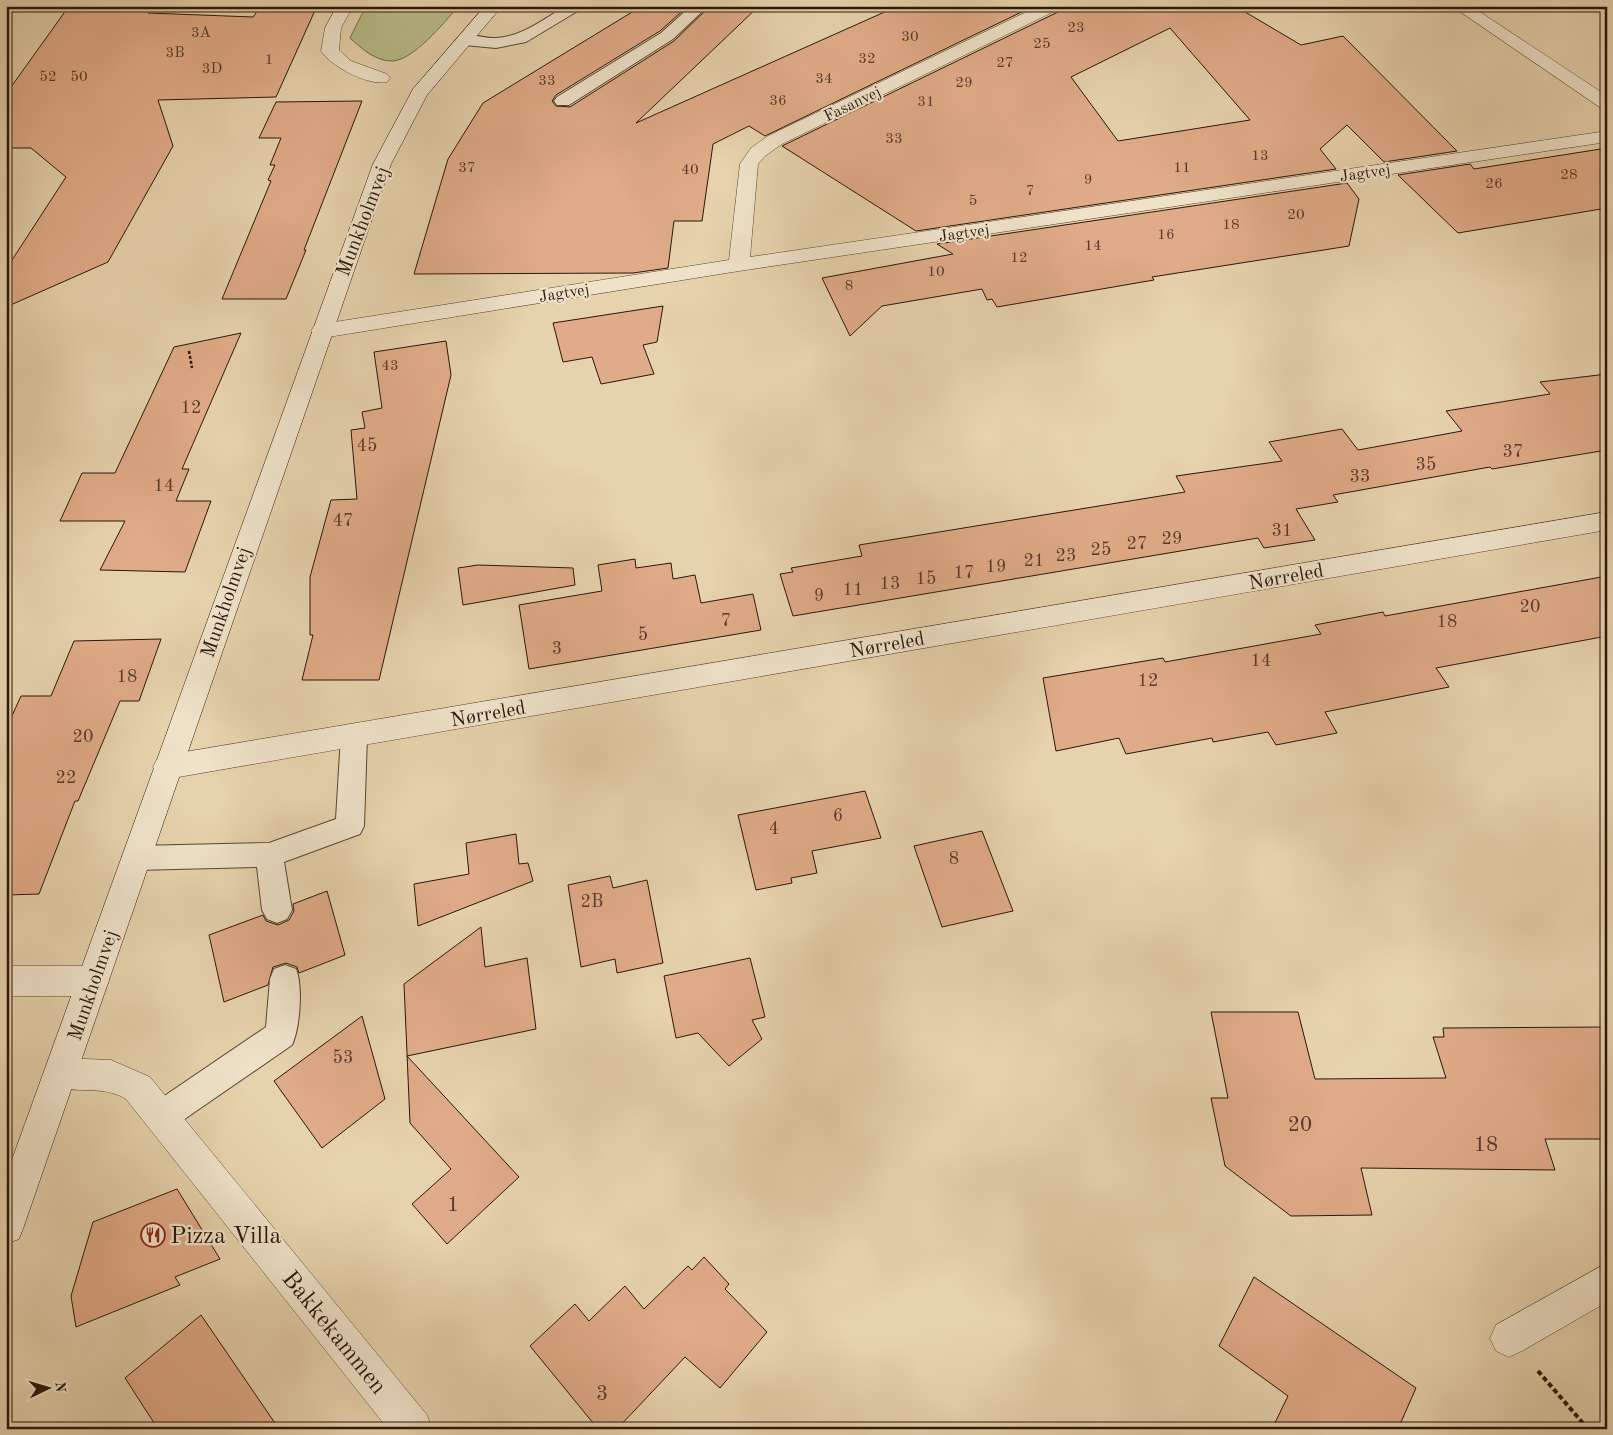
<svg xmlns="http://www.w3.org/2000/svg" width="1613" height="1435" font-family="'Old Standard TT',serif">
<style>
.green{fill:#b7bb88;stroke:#716949}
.building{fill:#e0ab88;stroke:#2b170a;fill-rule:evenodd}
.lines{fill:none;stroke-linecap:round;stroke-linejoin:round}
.lane-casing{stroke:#5a4632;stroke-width:2}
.street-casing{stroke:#5a4632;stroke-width:1}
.secondary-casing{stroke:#2b170a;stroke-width:1}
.path-far1{stroke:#2b170a;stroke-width:2.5;stroke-dasharray:3 2;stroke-linecap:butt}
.path{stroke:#2b170a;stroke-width:4;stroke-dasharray:5 3;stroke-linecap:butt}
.lane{fill:#efe2c9;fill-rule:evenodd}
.street{fill:#efe2c9;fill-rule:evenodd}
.secondary{fill:#efe2c9;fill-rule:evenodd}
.labels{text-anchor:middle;stroke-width:4.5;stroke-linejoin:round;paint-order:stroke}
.far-number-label{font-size:15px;fill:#583c2a}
.far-street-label{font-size:16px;fill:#2b170a;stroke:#efe2c9}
.number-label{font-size:18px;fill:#583c2a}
.street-label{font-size:20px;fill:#2b170a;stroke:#efe2c9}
.near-number-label{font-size:21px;fill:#583c2a}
.near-poi-label{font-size:24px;fill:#2b170a;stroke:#efe2c9;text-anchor:start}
.near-street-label{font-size:24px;fill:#2b170a;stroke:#efe2c9}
</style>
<rect width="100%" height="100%" fill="#e6d2ac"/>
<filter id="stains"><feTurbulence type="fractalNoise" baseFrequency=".004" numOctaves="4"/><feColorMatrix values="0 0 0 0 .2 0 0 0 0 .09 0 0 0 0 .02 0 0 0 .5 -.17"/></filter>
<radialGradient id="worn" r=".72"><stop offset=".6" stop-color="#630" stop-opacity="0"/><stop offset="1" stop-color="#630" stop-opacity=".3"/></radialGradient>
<path class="green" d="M366,6h93c-14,15 -47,57 -69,55 -16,-1 -29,-13 -40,-23z"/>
<g class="building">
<path d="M69,6h84l-5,7 105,4 8,-11h56l-41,91 -118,3 15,46 -65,116 -102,45v-44l6,-3 54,-83 -35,-29h-25v-54z"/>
<path d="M642,6h46l-28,25 -104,64 -4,6 4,5 14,1 104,-66 36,-35h49l-123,117 262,-117h136l-269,130 -16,-10 -36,18 -11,77h-28l-6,47 -35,5 -219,1 34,-115 35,-56z"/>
<path d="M1063,6h172l66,39 42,-9 114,115 -73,11 -37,-37 -27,24 16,20 -420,62 -134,-85 278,-135zM1170,28l80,92 -132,21 -47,-64z"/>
<path d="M362,101l-58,149h2l-20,49h-64l49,-118 -3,-1 7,-15h-5l11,-27h-22l17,-36z"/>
<path d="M1607,148v60l-149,25 -60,-58 72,-11 4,5z"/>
<path d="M1347,183l12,16 -10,47 -197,31 2,3 -157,27 -5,-8 -5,1 -5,-11 -100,17 -32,30 -28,-58 131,-24 -16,-10z"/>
<path d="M663,306l-6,36 -14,3 11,29 -53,10 -9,-27 -29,5 -10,-39z"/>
<path d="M241,333l-59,136h7l-13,32h35l-26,71 -85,-2 25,-49h-65l22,-48h33l59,-126z"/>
<path d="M446,341l5,34 -72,305h-77l11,-45h-3v-58l21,-77 26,-1 -6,-69 14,-2 -3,-16 20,-4 -8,-56z"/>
<path d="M1607,374v76l-115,19 -2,-2 -157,28 5,7 -42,7 19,31 -51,8 -6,-10 -465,78 -13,-42 13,-2 -2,-4 71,-12 -3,-11 326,-53 -9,-16 106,-15 -13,-19 73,-13 16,21 104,-19 -16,-20 104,-17 -10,-12z"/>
<path d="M635,559l1,9 35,-5 2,16 22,-4 6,28 52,-9 8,36 -232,39 -10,-64 83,-14 -4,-26z"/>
<path d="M478,565l95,3 2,17 -112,20 -5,-37z"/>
<path d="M1607,576v60l-171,32 13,19 -124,25 12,21 -61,12 -8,-13 -55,10 -1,-4 -86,16 -7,-16 -63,13 -13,-73 120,-20 2,4 156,-28 -6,-9 68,-13 2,4z"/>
<path d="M161,639l-22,62h-19l-42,100h-3l-36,93 -33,1v-166l15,-33h30l23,-55z"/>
<path d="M865,791l16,47 -69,13 5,22 -26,5 1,5 -36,7 -18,-75z"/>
<path d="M982,831l31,80 -71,16 -28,-81z"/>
<path d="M516,834l3,30 9,-1 5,18 -115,45 -4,-42 55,-10 -3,-31z"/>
<path d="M610,876l3,12 34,-8 16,83 -46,10 -2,-14 -34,8 -13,-82z"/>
<path d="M327,891l18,64 -46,18 -2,-6 -11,-4 -13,4 -5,18 -44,17 -15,-67 54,-20 3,6 12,4 11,-5 5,-9 -1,-7z"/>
<path d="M481,927l4,40 42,-9 9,71 -129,27 112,121 -72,67 -35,-40 39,-35 -41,-46 -6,-139z"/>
<path d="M750,958l15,59 -13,3 10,19 -33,27 -31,-33 -22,5 -12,-62z"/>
<path d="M1211,1012h87l17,67 131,-1 -13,-41h11l-1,-9 164,-1v112h-62l10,31 -194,-2 11,47 -81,1 -66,-50 -14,-68h17z"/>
<path d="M362,1016l23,83 -63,49 -48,-67z"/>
<path d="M177,1189l43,70 -45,18 5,8 -104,42 -5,-31 22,-74z"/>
<path d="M704,1257l25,27 -4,5 42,43 -47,56 -35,-31 -68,72h-19l-68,-83 45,-42 14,17 36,-35 19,23 44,-43 4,4z"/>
<path d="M1254,1277l162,111 -18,41h-126l16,-33 -69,-50z"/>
<path d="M201,1315l78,114h-121l-33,-51z"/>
</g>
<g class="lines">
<g class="lane-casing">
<g id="lane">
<path d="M566,6h20l-60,36 -30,6 -32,-3 -8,-5c7,-10 29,-1 40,-2 26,-1 49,-20 70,-32z"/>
<path d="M691,6h17l-35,33 -104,66h-12l-3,-4 3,-4 104,-64z"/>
<path d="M354,725l9,3 4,8 -3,90 -4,8 -76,28 8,48 -5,9 -10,4 -10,-4 -5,-9 -5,-43 -121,3 -10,-3 -4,-9 4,-9 10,-3 133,-3 67,-24 5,-83 4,-8z"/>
<path d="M285,965l11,4c7,17 4,59 -4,76l-119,82 -11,5 -11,-5 -5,-11 5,-11 115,-78 4,-48 4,-10z"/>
</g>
</g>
<g class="street-casing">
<g id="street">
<path d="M6,6h12l-6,8 -6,2z"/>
<path d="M337,6h16l-12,22 -2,22 12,11 36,13 3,4 -3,4c-19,4 -55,-15 -66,-31l4,-23z"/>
<path d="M1039,6h22l-2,3 -277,135 -17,12 -7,8 -8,93 857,-126v11l-868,129 -417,67 -8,-2 -3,-5 3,-5 8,-2 407,-64 11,-96 11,-16 17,-12z"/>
<path d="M1452,6h19l136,90v13l-6,-1z"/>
<path d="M1607,512v18l-1440,249 -10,-4 -4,-8 4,-8 10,-4z"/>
<path d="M6,966h87l11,5 5,10 -5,10 -11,5h-87z"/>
<path d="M61,1058l50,2 39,17 277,338 5,14h-44l-262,-330c-24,-15 -52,-4 -77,-14l-5,-11 5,-11z"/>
<path d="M1607,1263v39l-85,49 -13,6 -13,-6 -6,-13 6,-13z"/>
</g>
</g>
<g class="secondary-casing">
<path id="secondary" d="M485,6h17l-75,89 -36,69 -367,1062 -5,13 -13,5v-68l367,-1012 40,-75z"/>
</g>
<path class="path-far1" d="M189,351l3,17"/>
<path class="path" d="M1538,1371l50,58"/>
<use href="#lane" class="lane"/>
<use href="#street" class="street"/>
<use href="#secondary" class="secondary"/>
</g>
<defs>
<g id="restaurant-ring" transform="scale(1.25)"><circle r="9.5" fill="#efe2c9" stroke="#8f2418" stroke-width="1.5"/><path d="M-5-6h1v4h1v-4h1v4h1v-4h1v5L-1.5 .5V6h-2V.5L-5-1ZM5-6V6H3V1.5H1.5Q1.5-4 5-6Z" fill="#8f2418"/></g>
</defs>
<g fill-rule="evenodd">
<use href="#restaurant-ring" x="153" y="1235"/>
</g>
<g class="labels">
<g class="far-number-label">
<text x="1076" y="32">23</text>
<text x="201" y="37">3A</text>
<text x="910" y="41">30</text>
<text x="1042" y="48">25</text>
<text x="175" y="57">3B</text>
<text x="867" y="63">32</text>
<text x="269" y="64">1</text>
<text x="1005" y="67">27</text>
<text x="212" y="73">3D</text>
<text x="48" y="81">52</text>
<text x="79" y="81">50</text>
<text x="824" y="83">34</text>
<text x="547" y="85">33</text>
<text x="964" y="87">29</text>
<text x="778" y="105">36</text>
<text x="926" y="106">31</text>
<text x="894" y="143">33</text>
<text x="1260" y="160">13</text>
<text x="467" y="172">37</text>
<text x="1182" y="172">11</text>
<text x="690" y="174">40</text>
<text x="1569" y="179">28</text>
<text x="1088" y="184">9</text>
<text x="1494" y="188">26</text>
<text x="1030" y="195">7</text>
<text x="973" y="205">5</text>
<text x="1296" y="219">20</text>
<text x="1231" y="229">18</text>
<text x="1166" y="239">16</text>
<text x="1093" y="250">14</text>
<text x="1019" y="262">12</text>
<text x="936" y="276">10</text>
<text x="849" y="290">8</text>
<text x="390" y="370">43</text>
</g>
<g class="far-street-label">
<text transform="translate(852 103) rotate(-26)" y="6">Fasanvej</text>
<text transform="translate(1365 172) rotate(-8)" y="6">Jagtvej</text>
<text transform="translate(964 232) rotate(-8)" y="6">Jagtvej</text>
<text transform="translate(564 292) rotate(-9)" y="6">Jagtvej</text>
</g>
<g class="number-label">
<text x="191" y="413">12</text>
<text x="367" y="451">45</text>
<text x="1513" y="457">37</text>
<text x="1426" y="470">35</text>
<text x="1360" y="482">33</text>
<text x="164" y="491">14</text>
<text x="343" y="526">47</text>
<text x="1282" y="536">31</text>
<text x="1172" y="544">29</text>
<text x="1137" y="549">27</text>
<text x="1101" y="555">25</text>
<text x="1066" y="561">23</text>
<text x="1034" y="566">21</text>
<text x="996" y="572">19</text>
<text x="964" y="578">17</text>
<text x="926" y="584">15</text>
<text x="890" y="589">13</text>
<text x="853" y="595">11</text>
<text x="819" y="601">9</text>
<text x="1530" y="612">20</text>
<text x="726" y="626">7</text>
<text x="1447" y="627">18</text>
<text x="643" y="640">5</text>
<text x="557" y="654">3</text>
<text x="1261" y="666">14</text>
<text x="127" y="682">18</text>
<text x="1148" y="686">12</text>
<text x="83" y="742">20</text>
<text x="66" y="783">22</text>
<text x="838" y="821">6</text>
<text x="774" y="834">4</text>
<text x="954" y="864">8</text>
<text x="592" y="907">2B</text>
<text x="343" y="1063">53</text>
</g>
<g class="street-label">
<text transform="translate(362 221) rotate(-69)" y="7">Munkholmvej</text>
<text transform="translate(1286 576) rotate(-10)" y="7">Nørreled</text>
<text transform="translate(225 602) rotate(-71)" y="7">Munkholmvej</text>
<text transform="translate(887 644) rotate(-10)" y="7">Nørreled</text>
<text transform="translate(488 713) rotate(-10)" y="7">Nørreled</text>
<text transform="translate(92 985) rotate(-71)" y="7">Munkholmvej</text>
</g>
<g class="near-number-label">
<text x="1300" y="1131">20</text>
<text x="1486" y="1151">18</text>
<text x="453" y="1211">1</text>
<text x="602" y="1400">3</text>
</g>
<g class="near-poi-label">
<text x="170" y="1243">Pizza Villa</text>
</g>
<g class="near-street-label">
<text transform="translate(335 1332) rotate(51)" y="8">Bakkekammen</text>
</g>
</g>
<rect width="1613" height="1435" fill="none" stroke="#e6d2ac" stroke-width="25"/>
<rect x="8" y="8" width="1598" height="1420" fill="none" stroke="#2b170a" stroke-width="2.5"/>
<rect x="12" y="12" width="1588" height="1410" fill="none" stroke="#2b170a"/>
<g transform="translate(48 1388) rotate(85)" stroke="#efe2c9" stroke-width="4" paint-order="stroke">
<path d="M0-4L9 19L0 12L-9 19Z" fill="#2b170a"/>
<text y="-8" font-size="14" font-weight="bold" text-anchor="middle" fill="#2b170a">N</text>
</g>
<rect width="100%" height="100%" filter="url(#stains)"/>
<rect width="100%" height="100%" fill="url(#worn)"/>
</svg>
